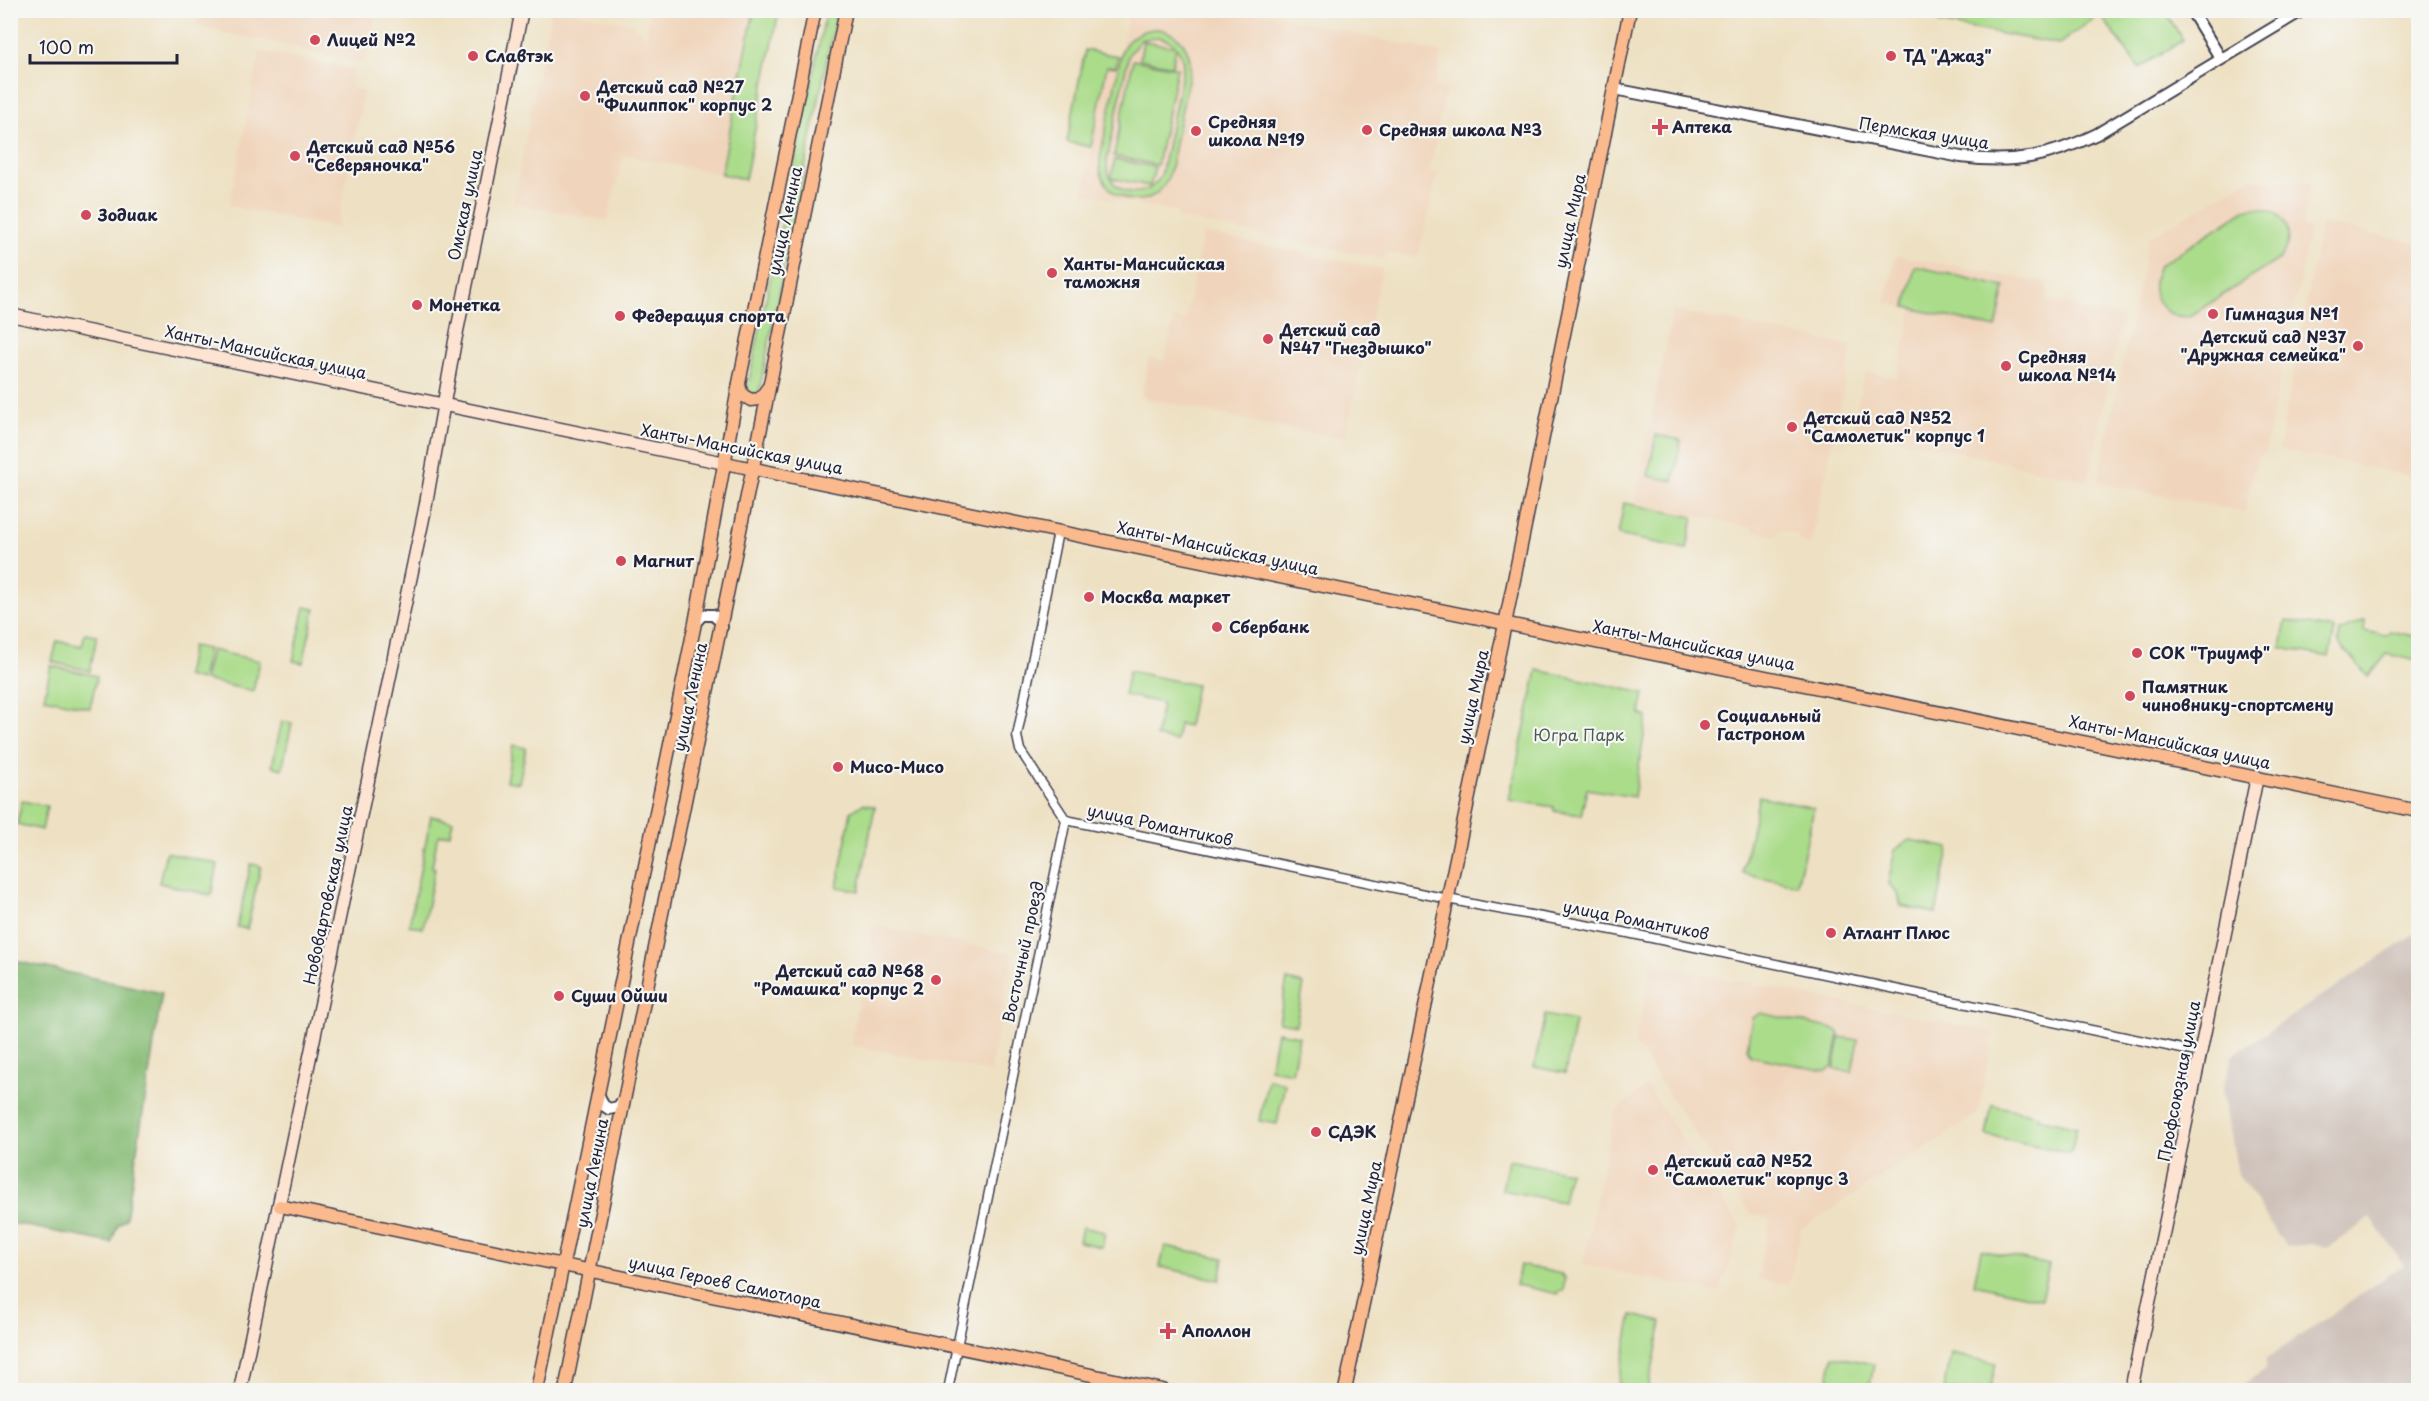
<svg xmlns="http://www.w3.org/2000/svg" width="2429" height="1401" font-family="'Playpen Sans',sans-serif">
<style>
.built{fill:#f0d5bc}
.industrial{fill:#cec1b9}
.green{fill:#aadc8a;stroke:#667f62;stroke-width:1.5;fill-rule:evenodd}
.forest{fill:#87bc76;stroke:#546f58;stroke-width:1.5}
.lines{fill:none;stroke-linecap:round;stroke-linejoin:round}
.minor-casing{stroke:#413f4f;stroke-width:11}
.tertiary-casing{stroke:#413f4f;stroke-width:14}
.secondary-casing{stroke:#413f4f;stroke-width:15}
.primary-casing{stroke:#413f4f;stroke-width:15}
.minor{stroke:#fff;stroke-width:8}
.tertiary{stroke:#fff;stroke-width:10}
.secondary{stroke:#fde3d1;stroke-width:12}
.primary{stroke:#fbba8d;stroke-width:12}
.poi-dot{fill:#d1495b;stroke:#f6f6f2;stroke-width:2}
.labels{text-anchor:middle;stroke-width:4.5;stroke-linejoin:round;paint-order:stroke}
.poi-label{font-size:16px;font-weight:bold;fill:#22223b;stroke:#f6f6f2;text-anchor:start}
.street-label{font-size:16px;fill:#22223b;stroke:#f6f6f2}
.park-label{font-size:16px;fill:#4b5a53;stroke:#f6f6f2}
</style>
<rect width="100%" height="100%" fill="#f6f6f2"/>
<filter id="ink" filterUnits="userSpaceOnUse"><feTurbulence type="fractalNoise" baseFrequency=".0167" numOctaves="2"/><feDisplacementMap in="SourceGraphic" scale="12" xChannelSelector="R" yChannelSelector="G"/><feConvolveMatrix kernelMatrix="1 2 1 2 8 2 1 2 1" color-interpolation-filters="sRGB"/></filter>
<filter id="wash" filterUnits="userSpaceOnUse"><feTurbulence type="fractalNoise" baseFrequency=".008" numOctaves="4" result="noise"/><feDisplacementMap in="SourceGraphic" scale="24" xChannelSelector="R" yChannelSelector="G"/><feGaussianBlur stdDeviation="1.35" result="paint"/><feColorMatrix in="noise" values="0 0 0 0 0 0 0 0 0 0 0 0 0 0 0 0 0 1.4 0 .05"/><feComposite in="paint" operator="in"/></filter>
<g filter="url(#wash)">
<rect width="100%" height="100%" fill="#eee1c3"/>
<g class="built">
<path d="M198,11v-1l179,1 -9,43 -7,8 -166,-36z"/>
<path d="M551,11h17l64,13 14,12 4,-25h129l-34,168 -121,-24 -17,66 -94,-18z"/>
<path d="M1129,11h123l190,42 -7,33 11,3 -17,81 9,3 -20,85 -32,-6 -2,7 -207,-41v-6l-94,-19 25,-126 9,1z"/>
<path d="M260,51l94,19 -3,18 13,3 -27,137 -108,-22z"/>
<path d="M2250,179l62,4 -9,43 7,3 -45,225 -8,3 -12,55 -147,-29 51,-246z"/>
<path d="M2321,223l97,20v235l-139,-29z"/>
<path d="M1203,233l179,36 -36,169 -45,-6 -160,-35 8,-39 16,3 9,-43 11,2z"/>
<path d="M1896,255l152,29 -1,17 75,16 -34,164 -236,-52 13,-57 32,6 15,-68 -27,-7z"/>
<path d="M1673,310l179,36 -41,199 -9,-2 -5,-9 -19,-4 -2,6 -23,-5v-3l-119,-24z"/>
<path d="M874,926l140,28 -24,118 -140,-27z"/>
<path d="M1652,964l342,68 -16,82 -177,115 -12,56 -32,-6 13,-60 -21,-6 -114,-169z"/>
<path d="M1647,1086l94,141 -21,66 -137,-28 31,-152z"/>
</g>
<path class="industrial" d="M2418,932v458h-183l31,-21v-10l138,-94 -33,-47 -44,30 -15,-4 -26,3 -48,-73 -16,-84 11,-35z"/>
<g class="green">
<path d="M754,11h25l-34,168 -24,-5z"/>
<path d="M826,11h11l-78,381 -6,2 -6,-4z"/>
<path d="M1934,11h231l18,29 -44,28 -39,-54 -41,30 -120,-21 -6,-7z"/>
<path d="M1159,29c21,4 33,20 31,42 -5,24 -10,48 -15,72 -2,12 -3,26 -8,37 -18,37 -71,19 -67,-22l22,-108c8,-15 20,-21 37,-21zM1158,37c17,3 26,16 25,33l-22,106c-16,29 -57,17 -54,-16l22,-106 12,-14z"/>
<path d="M1143,41l33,6 -4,19 -32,-7z"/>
<path d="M1085,50l33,6 -2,11 -9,-1 -16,81 -24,-5z"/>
<path d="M1133,60l44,8 -20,97 -43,-9z"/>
<path d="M1115,159l40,8 -5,19 -39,-8z"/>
<path d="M2254,208c32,-1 45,28 24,52l-88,56c-30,5 -46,-27 -30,-51l85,-55z"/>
<path d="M1915,266l90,21 -9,41 -90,-21z"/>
<path d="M1656,435l25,5 -8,41 -25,-5z"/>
<path d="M1624,503l69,14 -6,32 -69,-14z"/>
<path d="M305,607l10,2 -12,54 -10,-2z"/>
<path d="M2286,620l49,9 -6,28 -48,-9z"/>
<path d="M2365,620l-1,11 21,4 5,-4 28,6v24l-31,-7 -19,23 -30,-35 2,-11z"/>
<path d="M85,633l12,2 -7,36 -38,-9 5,-21 25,5z"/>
<path d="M192,646l16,3 -7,31 -15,-4z"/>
<path d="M211,650l49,11 -7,30 -49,-11z"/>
<path d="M51,666l46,10 -7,32 -46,-10z"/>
<path d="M1537,670l107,23 -4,21 7,3 -13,80 -47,-8 -6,26 -27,-4v-4l-45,-7z"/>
<path d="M1129,671l67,14 -8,41 -9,-2 -3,17 -20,-4 6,-34 -38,-8z"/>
<path d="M282,721l10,2 -10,46 -10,-3z"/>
<path d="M513,745l13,3 -7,35 -13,-2z"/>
<path d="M1759,796l55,12 -17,77 -55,-12z"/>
<path d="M22,801l25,5 -5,24 -25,-6z"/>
<path d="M863,804l12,3 -16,84 -22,-4 14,-75z"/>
<path d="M431,816l22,5 -3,13 -10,1 -3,4 -5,28 3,1 -12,60 -14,-3z"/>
<path d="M1910,840l39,8 -13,65 -35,-7 -3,-13 -10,-10 7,-33z"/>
<path d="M166,852l52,12 -7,31 -52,-12z"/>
<path d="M251,864l10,2 -14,63 -10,-2z"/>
<path d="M1287,980l17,4 -8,41 -17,-3z"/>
<path d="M1761,1013l76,17 2,4 -6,33 -7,4 -75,-15 -4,-7 5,-31z"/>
<path d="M1545,1015l30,6 -10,52 -31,-6z"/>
<path d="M1277,1032l22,4 -7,37 -22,-4z"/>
<path d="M1840,1037l18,3 -6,32 -18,-3z"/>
<path d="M1268,1079l17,4 -8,41 -18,-3z"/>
<path d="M1992,1105l47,10 -1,3 39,9 -6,26 -85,-18z"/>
<path d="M1508,1160l61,12 -6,30 -61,-12z"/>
<path d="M1082,1227l23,5 -3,15 -23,-5z"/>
<path d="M1165,1246l59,12 -4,22 -60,-13z"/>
<path d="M1981,1250l68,15 -8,34 -67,-15z"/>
<path d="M1520,1265l42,9v2l3,1 -2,14h-4l-1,3 -42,-9z"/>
<path d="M1632,1315l30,7 -14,68 -30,-5z"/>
<path d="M1951,1354l45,9 -6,27h3h-49z"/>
<path d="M1833,1356l41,8 -5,26h-43z"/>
</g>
<path class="forest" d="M11,960l151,33 -36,226 -8,6 -7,18 -100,-20z"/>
</g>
<g filter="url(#ink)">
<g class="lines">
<g class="minor-casing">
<g id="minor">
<path d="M1066,820l416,86 141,26 578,121"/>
<path d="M948,1390l118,-570 -46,-70 -3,-14 41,-204"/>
</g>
</g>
<g class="tertiary-casing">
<g id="tertiary">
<path d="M2191,10l30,49"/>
<path d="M1614,89l347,68c52,7 89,0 136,-23l206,-124"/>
<path d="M695,623l7,-8h11l6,5 3,7"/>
<path d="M598,1093l5,12 6,4 9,-2 6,-8"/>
</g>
</g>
<g class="secondary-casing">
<g id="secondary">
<path d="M10,315l715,148"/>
<path d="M240,1390l185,-881 30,-168 67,-331"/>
<path d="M2131,1390l126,-613"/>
</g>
</g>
<g class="primary-casing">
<g id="primary">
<path d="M739,385l3,10 9,5 9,-1 7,-10"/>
<path d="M725,463l1693,348"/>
<path d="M280,1206l883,184"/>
<path d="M537,1390l158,-767 44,-240 76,-373"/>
<path d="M565,1390l281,-1380"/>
<path d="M1345,1390l160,-766 125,-614"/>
</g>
</g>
<use href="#minor" class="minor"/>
<use href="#tertiary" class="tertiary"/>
<use href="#secondary" class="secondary"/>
<use href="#primary" class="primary"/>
</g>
</g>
<g class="poi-dot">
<circle cx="315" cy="40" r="6"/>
<circle cx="473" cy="56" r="6"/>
<circle cx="1891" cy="56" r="6"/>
<circle cx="585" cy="96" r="6"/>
<path d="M1657 118h6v6h6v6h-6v6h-6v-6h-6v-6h6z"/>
<circle cx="1367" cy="130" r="6"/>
<circle cx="1196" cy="131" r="6"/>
<circle cx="295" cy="156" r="6"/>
<circle cx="86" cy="215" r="6"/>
<circle cx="1052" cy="273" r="6"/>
<circle cx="417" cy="305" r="6"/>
<circle cx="2213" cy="314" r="6"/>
<circle cx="620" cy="316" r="6"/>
<circle cx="1268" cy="339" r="6"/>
<circle cx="2358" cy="346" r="6"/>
<circle cx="2006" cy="366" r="6"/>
<circle cx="1792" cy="427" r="6"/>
<circle cx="621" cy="561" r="6"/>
<circle cx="1089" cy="597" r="6"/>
<circle cx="1217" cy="627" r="6"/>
<circle cx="2137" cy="653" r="6"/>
<circle cx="2130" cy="696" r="6"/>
<circle cx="1705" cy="725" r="6"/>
<circle cx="838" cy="767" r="6"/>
<circle cx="1831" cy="933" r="6"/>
<circle cx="936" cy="980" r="6"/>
<circle cx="559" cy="996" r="6"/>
<circle cx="1316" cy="1132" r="6"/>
<circle cx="1653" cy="1170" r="6"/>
<path d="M1165 1322h6v6h6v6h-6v6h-6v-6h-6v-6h6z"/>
</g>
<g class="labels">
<g class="poi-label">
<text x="327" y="46">Лицей №2</text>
<text x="485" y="62">Славтэк</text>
<text x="1903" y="62">ТД "Джаз"</text>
<text x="597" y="93">Детский сад №27<tspan x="597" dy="18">"Филиппок" корпус 2</tspan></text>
<text x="1208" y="128">Средняя<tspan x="1208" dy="18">школа №19</tspan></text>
<text x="1672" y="133">Аптека</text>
<text x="1379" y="136">Средняя школа №3</text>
<text x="307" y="153">Детский сад №56<tspan x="307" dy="18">"Северяночка"</tspan></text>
<text x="98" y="221">Зодиак</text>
<text x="1064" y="270">Ханты-Мансийская<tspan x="1064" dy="18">таможня</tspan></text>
<text x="429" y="311">Монетка</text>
<text x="2225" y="320">Гимназия №1</text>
<text x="632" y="322">Федерация спорта</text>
<text x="1280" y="336">Детский сад<tspan x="1280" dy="18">№47 "Гнездышко"</tspan></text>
<text x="2346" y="343" text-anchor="end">Детский сад №37<tspan x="2346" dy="18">"Дружная семейка"</tspan></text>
<text x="2018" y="363">Средняя<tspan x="2018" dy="18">школа №14</tspan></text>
<text x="1804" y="424">Детский сад №52<tspan x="1804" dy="18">"Самолетик" корпус 1</tspan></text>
<text x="633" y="567">Магнит</text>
<text x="1101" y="603">Москва маркет</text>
<text x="1229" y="633">Сбербанк</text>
<text x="2149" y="659">СОК "Триумф"</text>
<text x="2142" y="693">Памятник<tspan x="2142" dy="18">чиновнику-спортсмену</tspan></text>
<text x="1717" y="722">Социальный<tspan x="1717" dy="18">Гастроном</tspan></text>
<text x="850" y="773">Мисо-Мисо</text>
<text x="1843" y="939">Атлант Плюс</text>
<text x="924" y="977" text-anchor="end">Детский сад №68<tspan x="924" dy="18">"Ромашка" корпус 2</tspan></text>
<text x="571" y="1002">Суши Ойши</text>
<text x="1328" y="1138">СДЭК</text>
<text x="1665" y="1167">Детский сад №52<tspan x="1665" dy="18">"Самолетик" корпус 3</tspan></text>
<text x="1182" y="1337">Аполлон</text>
</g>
<g class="street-label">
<text transform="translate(1924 133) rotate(9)" y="6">Пермская улица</text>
<text transform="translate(465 205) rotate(-78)" y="6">Омская улица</text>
<text transform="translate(785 221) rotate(-78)" y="6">улица Ленина</text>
<text transform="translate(1570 221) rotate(-78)" y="6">улица Мира</text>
<text transform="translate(266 352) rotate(12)" y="6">Ханты-Мансийская улица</text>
<text transform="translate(742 449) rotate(11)" y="6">Ханты-Мансийская улица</text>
<text transform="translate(1218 548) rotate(12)" y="6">Ханты-Мансийская улица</text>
<text transform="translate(1694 645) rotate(11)" y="6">Ханты-Мансийская улица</text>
<text transform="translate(690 697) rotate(-78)" y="6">улица Ленина</text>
<text transform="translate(1473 697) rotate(-78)" y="6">улица Мира</text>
<text transform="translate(2170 742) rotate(12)" y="6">Ханты-Мансийская улица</text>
<text transform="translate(1160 825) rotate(12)" y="6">улица Романтиков</text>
<text transform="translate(328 895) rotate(-78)" y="6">Нововартовская улица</text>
<text transform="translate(1636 920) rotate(11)" y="6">улица Романтиков</text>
<text transform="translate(1023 952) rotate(-78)" y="6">Восточный проезд</text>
<text transform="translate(2179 1081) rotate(-79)" y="6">Профсоюзная улица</text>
<text transform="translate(592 1173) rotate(-79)" y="6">улица Ленина</text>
<text transform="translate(1366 1208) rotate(-78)" y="6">улица Мира</text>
<text transform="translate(725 1282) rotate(12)" y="6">улица Героев Самотлора</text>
</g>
<g class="park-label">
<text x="1579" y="741">Югра Парк</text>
</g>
</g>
<rect width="2429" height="1401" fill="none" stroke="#f6f6f2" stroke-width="36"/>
<path d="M30 54v9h147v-9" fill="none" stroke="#22223b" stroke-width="3"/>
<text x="39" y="54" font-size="18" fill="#22223b" stroke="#f6f6f2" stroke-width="4.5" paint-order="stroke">100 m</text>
</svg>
